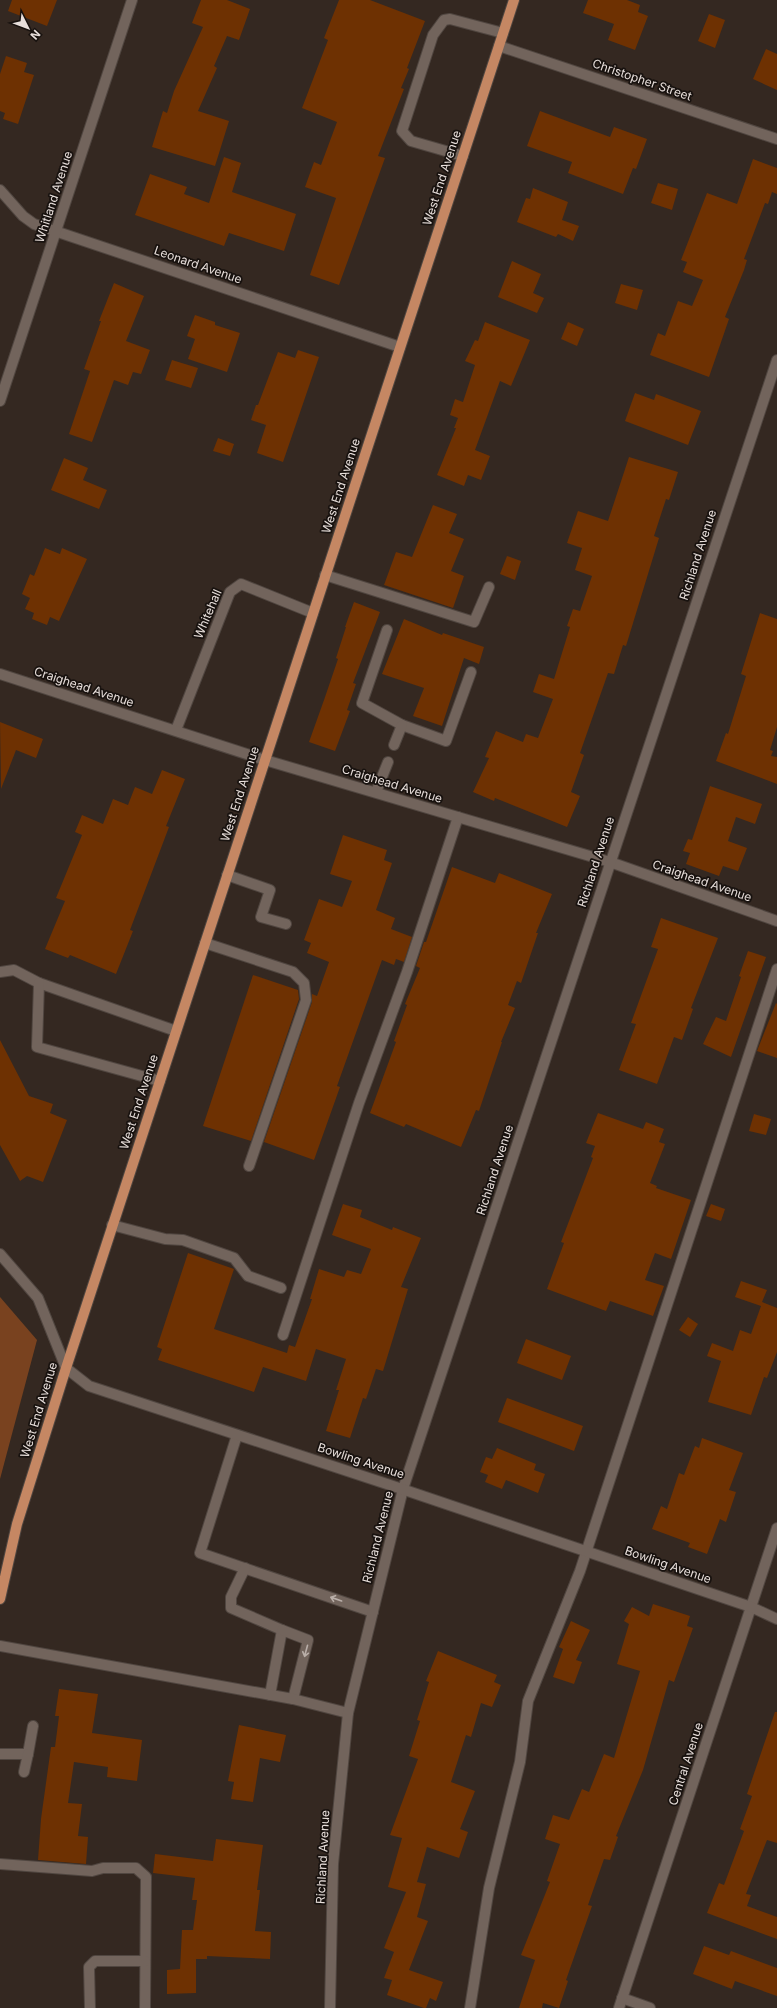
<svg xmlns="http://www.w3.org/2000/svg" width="777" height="2008" font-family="Inter,sans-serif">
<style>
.green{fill:#79421f}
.building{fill:#6e3102}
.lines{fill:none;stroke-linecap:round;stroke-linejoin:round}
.service-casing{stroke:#504640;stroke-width:12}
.minor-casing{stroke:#504640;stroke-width:12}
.tertiary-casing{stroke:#504640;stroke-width:12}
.primary-casing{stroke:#504640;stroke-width:12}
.service{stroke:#72645c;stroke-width:10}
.minor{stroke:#72645c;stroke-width:10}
.tertiary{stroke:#72645c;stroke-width:10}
.primary{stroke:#c58763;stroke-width:10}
.oneway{stroke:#b9aea8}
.labels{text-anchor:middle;stroke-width:3.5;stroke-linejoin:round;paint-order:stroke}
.street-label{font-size:12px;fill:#e8dfdb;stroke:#18120f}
</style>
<rect width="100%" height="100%" fill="#342821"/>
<path class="green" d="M0,1297l37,43 -37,139z"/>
<g class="building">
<path d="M12,0h45l-10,26 -39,-15z"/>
<path d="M201,0h26l23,9 -11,31 -12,-4 -13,30 3,2 -19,43 31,10 -14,45 -63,-19 11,-36 4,2 7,-22 29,-64 -11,-4z"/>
<path d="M339,0h31l55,21 -18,47 2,1 -8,19 3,1 -26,67 7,2 -46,127 -29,-10 26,-77 -31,-11 9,-25 7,3 16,-43 -35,-14 26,-68 -4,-2z"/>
<path d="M588,0h39l13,5 -2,7 10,4 -13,34 -27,-10 6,-16 -31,-11z"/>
<path d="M709,14l16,6 -10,28 -17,-7z"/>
<path d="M766,49l11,5v36l-24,-11z"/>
<path d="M6,56l21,7 -3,9 10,3 -16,49 -15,-5 2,-6 -5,-2v-37z"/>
<path d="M540,111l70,26 4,-10 33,12 -11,30 -3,-1 -10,26 -55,-21 4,-11 -45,-16z"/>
<path d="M224,157l17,6 -9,29 64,22 -12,37 -55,-18 -5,13 -89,-31 15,-41 37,13 -3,7 25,9z"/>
<path d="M753,159l24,9v26l-5,-2 -4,12 -3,-1 -21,56 3,1 -3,10 -19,47 4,2 -20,58 -59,-22 8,-22 7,3 13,-35 14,5 11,-26 -20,-8 4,-10 -6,-2 26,-67 30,11z"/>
<path d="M658,183l20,6 -6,21 -21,-7z"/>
<path d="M533,188l35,14 -6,18 17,6 -6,15 -15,-7 -2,3 -39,-15 9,-24 4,1z"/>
<path d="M512,261l29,13 -8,19 11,5 -7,15 -39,-16z"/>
<path d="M114,283l30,13 -18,45 24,9 -9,24 -8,-2 -5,13 -14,-5 -22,62 -23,-8 21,-63 -6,-2 17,-48h-2z"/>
<path d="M621,284l22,6 -6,20 -22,-7z"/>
<path d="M195,315l20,7v3l25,8 -13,39 -39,-13 7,-20 -8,-3z"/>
<path d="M485,322l45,18 -19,46 -11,-5 -25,69 15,6 -9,24 -13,-5 -4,11 -27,-11 19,-47h-2l4,-10 -8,-3 5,-16 8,3 12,-37 -10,-4 10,-21 3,1z"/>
<path d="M568,322l16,7 -7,17 -16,-7z"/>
<path d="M298,350l21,7 -36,105 -26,-9 9,-28 -15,-5 5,-15h2l20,-53 17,6z"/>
<path d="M172,360l26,8 -7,20 -26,-8z"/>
<path d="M635,393l19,7 2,-6 45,17 -13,34 -63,-24z"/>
<path d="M218,438l16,6 -4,12 -17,-5z"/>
<path d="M629,457l49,15 -9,28 -3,-1 -12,37 5,2 -33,108 -3,-1 -9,29 -6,-1 -28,80 4,2 -13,37 9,4 -13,31 -72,-29 -1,3 -21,-9 16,-34 -4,-1 11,-26 27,11 3,-8 12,4 15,-39 -20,-7 6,-18 15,5 16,-52 -3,-1 6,-17 7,2 12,-35 -17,-6 7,-22 -15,-5 11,-32 30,10z"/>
<path d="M64,458l24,10 -5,12 24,10 -8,19 -48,-19z"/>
<path d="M433,505l24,9 -8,19 15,6 -13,32 13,5 -11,32 -69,-23 12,-33 16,5z"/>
<path d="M45,548l15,6 2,-6 25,11 -28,62 -9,-4 -3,8 -15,-6 2,-6 -9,-4 5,-11 -8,-4 8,-20 4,2z"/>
<path d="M507,556l14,5 -6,19 -15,-6z"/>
<path d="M354,602l26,10 -27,71 3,1 -9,26 3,1 -15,40 -26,-9 15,-42 14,-41 -2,-1 10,-31h-1z"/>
<path d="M760,613l17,6v108l-7,23 3,1 -2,5 6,1v27l-61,-23 10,-28 2,1 18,-58 -5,-2z"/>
<path d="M404,619l38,16 1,-2 41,14 -5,17 -15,-6 -22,68 -29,-10 11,-28 -42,-14z"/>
<path d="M0,722l43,17 -7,19 -20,-8 -15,39z"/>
<path d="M162,770l23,9 -19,47 3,1 -39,103 3,1 -17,43 -46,-19 -2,3 -23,-9 20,-48 -9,-3 26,-63 -7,-3 7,-17 21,9 10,-25 15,6 7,-18 17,7z"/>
<path d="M710,786l52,18 -7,20 -19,-7 -8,24 19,7 -9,23 -15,-5 -4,10 -33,-12 4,-11 -7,-2 5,-12 4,1z"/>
<path d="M343,835l44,15 -3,10 8,3 -16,47 19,8 -4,11 21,8 -8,25 -8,-3 -2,6 -12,-5 -45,126 3,1 -26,73 -50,-18 48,-140v-8l5,2 12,-34 -22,-9 4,-10 -7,-3 15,-41 23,8 10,-26 -22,-7z"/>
<path d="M452,867l43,16 4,-10 53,21 -16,39h2l-17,50 -4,-2 -9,24 7,3 -14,34h1l-23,69 -3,-1 -15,37 -55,-23 -2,3 -34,-14 26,-71 -2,-1 13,-36 -2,-1 15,-36 -4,-2 8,-24h2z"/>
<path d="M661,918l57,20 -27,70 2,1 -11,31 -8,-3 -17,47 -38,-14 17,-46 -5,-1 27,-74 -7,-2z"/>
<path d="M748,951l18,6 -35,100 -28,-13 13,-27 10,4 15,-44 -2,-1z"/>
<path d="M253,975l45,15 1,9 -48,142 -48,-15z"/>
<path d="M776,1003l1,1v54l-20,-7z"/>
<path d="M0,1040l29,56 24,8 -3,9 17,7 -24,62 -16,-6 -7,5 -20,-36z"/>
<path d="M598,1113l45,16 3,-7 18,7 -5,13 6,2 -15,39 7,3 -1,2 35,12 -20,59 -16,-6 -10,27 19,6 -11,30 -43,-15 -4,10 -59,-22 17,-46 -3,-1 32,-84 -2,-1 4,-11 -9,-3z"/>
<path d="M754,1114l17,5 -5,16 -17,-4z"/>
<path d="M343,1204l19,6 -2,7 32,13 1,-3 28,11 -20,49 7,2 -25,82 -7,-2 -10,30 -3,-1 -13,40 -24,-7 13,-41h-3l10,-31 -30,-10 -10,32 -43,-14 -9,25 -96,-32 4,-11 -5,-2 31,-94 46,16 -20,60 73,24 2,-8 6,2 17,-48h-2l9,-30 25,8 3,-7 14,4 10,-25 -39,-14z"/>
<path d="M711,1204l14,5 -4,12 -15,-5z"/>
<path d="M741,1281l26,9 -5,12 15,6v44l-10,26 -3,-1 -13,38 -43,-13 13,-41 -14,-5 5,-13 21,8 7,-21 11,4 10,-28 -26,-9z"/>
<path d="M688,1317l10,7 -8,13 -11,-7z"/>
<path d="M526,1339l45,17 -9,24 -45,-17z"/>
<path d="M507,1398l76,28 -9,25 -76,-29z"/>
<path d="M702,1438l41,15 -14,37 7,2 -10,30 -6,-3 -13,35 -19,-7 2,-4 -38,-14 9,-23 6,3 12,-36 5,2 11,-29 4,2z"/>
<path d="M497,1448l39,16 -2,6 11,4 -7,19 -32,-13 -4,9 -17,-7 3,-7 -8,-3 6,-15 6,2z"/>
<path d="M653,1604l37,12 -3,10 6,2 -19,54 -5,-2 -26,90 -27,66 2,1 -8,23 -6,-1 -16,46 4,1 -26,74 2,1 -9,27 -16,-5 -1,5h-23l16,-48 -14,-5 29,-73 -3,-1 13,-37 -15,-5 8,-24 16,5 13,-31 7,3 15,-38 10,4 26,-87 -23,-7 12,-40 -5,-3 8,-14 17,9z"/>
<path d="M571,1621l19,9 -14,30 6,2 -8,22 -21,-7 10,-28 -4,-2z"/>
<path d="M438,1651l59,24 -3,7 7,3 -9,22 -11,-4 -10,34 -5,-2 -15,47 24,9 -15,38 8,3 -9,26 -32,-11 -10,35 9,2 -9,33 11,4 -19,49 34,12 -7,19 -6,-3 -4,10h-2l-37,-13 5,-15 -8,-2 10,-26 -10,-4 22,-56 -18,-5 14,-49 -12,-3 28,-76 -9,-3 11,-35 -3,-1 12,-38 -3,-1z"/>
<path d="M59,1689l39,5 -6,39 50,7 -5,41 -30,-4 1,-10 -34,-5 -6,41 14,1 -4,32 10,1 -2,27 -48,-4 3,-41 10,-72h4l4,-31h-4z"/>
<path d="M775,1712h2v131l-10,-3 -21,54 5,1 -4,11 30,11v22l-70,-26 12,-30 5,2 20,-54 -4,-2 12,-33 -5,-2z"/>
<path d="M239,1725l47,10 -6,27 -20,-4 -7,44 -22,-3 3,-17 -6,-1z"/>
<path d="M216,1839l47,6 -6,45h3l-5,41 16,1 -1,27 -63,-3v3h-11v34l-29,1v-24l13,-1 2,-39h11l4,-30h-5l3,-22 -42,-5 2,-19 58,7z"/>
<path d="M704,1946l25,9 2,-4 46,17v28l-42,-15 -3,8 -39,-15z"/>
</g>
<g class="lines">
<g class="service-casing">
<g id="service">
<path d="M463,156l-52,-15 -9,-10 31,-96 11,-15 6,-1 53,14"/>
<path d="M325,575l149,47 15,-35"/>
<path d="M387,630l-25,73 40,22 44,16 25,-69"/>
<path d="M176,730l54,-138 11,-8 72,29"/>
<path d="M394,745l8,-20"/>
<path d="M376,792l12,-30"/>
<path d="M227,875l43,15 -9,27 25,7"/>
<path d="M205,943l88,29 11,11 2,17 -57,166"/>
<path d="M0,972l14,-2 25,13 137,48"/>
<path d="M39,983l-2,64 123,34"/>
<path d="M112,1225l53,14 18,1 51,18 14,18 33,12"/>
<path d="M283,1335l76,-232 48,-131 51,-155"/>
<path d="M237,1435l-37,118 173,59"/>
<path d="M245,1568l-14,29v11l51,22 -12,65"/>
<path d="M282,1630l26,10 -15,59"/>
<path d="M0,1646l293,53 55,14"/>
<path d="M0,1754h28l5,-28"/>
<path d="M24,1772l4,-18"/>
<path d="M0,1864l92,7 11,-3h33l10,9 -1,131"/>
<path d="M90,2008l-1,-41 6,-6h50"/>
<path d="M470,2008l19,-120 31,-126 8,-61 52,-130 197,-602"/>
</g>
</g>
<g class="minor-casing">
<g id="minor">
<path d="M499,46l278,93"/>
<path d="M0,190l23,26 11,8 366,123"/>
<path d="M0,401l132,-401"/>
<path d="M0,674l265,86 345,102 167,59"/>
<path d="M622,1998l28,10"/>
<path d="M330,2008l3,-144 15,-151 55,-224 374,-1129"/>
<path d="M619,2008l158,-480"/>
</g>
</g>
<g class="tertiary-casing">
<path id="tertiary" d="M0,1254l38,44 28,70 23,18 301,99 361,122 26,12"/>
</g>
<g class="primary-casing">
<path id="primary" d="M0,1599l17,-75 49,-156 448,-1368"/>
</g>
<use href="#service" class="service"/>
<use href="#minor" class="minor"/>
<use href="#tertiary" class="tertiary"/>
<use href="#primary" class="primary"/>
</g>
<defs><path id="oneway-shaft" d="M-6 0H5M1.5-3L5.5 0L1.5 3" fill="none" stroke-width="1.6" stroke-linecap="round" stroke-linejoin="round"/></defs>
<g class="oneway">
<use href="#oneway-shaft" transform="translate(336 1599) rotate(-161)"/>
<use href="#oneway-shaft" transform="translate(306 1651) rotate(105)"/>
</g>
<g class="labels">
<g class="street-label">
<text transform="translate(642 80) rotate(19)" y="4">Christopher Street</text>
<text transform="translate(442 178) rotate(-72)" y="4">West End Avenue</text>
<text transform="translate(54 197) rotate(-72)" y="4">Whitland Avenue</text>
<text transform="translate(198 265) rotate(19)" y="4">Leonard Avenue</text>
<text transform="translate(341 486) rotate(-72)" y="4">West End Avenue</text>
<text transform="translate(698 555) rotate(-72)" y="4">Richland Avenue</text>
<text transform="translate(208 614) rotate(-67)" y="4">Whitehall</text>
<text transform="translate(84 687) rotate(18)" y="4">Craighead Avenue</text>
<text transform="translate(392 784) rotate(17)" y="4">Craighead Avenue</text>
<text transform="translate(240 794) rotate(-72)" y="4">West End Avenue</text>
<text transform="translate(596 862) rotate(-72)" y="4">Richland Avenue</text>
<text transform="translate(702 881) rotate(19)" y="4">Craighead Avenue</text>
<text transform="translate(139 1102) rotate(-72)" y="4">West End Avenue</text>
<text transform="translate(495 1170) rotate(-72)" y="4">Richland Avenue</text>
<text transform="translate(39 1410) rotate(-73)" y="4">West End Avenue</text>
<text transform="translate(361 1461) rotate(18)" y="4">Bowling Avenue</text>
<text transform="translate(378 1537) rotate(-76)" y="4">Richland Avenue</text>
<text transform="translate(668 1565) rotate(19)" y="4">Bowling Avenue</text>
<text transform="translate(686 1764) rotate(-72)" y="4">Central Avenue</text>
<text transform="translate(323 1857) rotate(-87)" y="4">Richland Avenue</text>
</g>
</g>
<g transform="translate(28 28) rotate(132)" stroke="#18120f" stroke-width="3" paint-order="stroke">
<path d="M0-3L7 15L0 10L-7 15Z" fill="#e8dfdb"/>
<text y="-6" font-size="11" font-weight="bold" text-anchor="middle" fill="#e8dfdb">N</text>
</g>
</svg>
